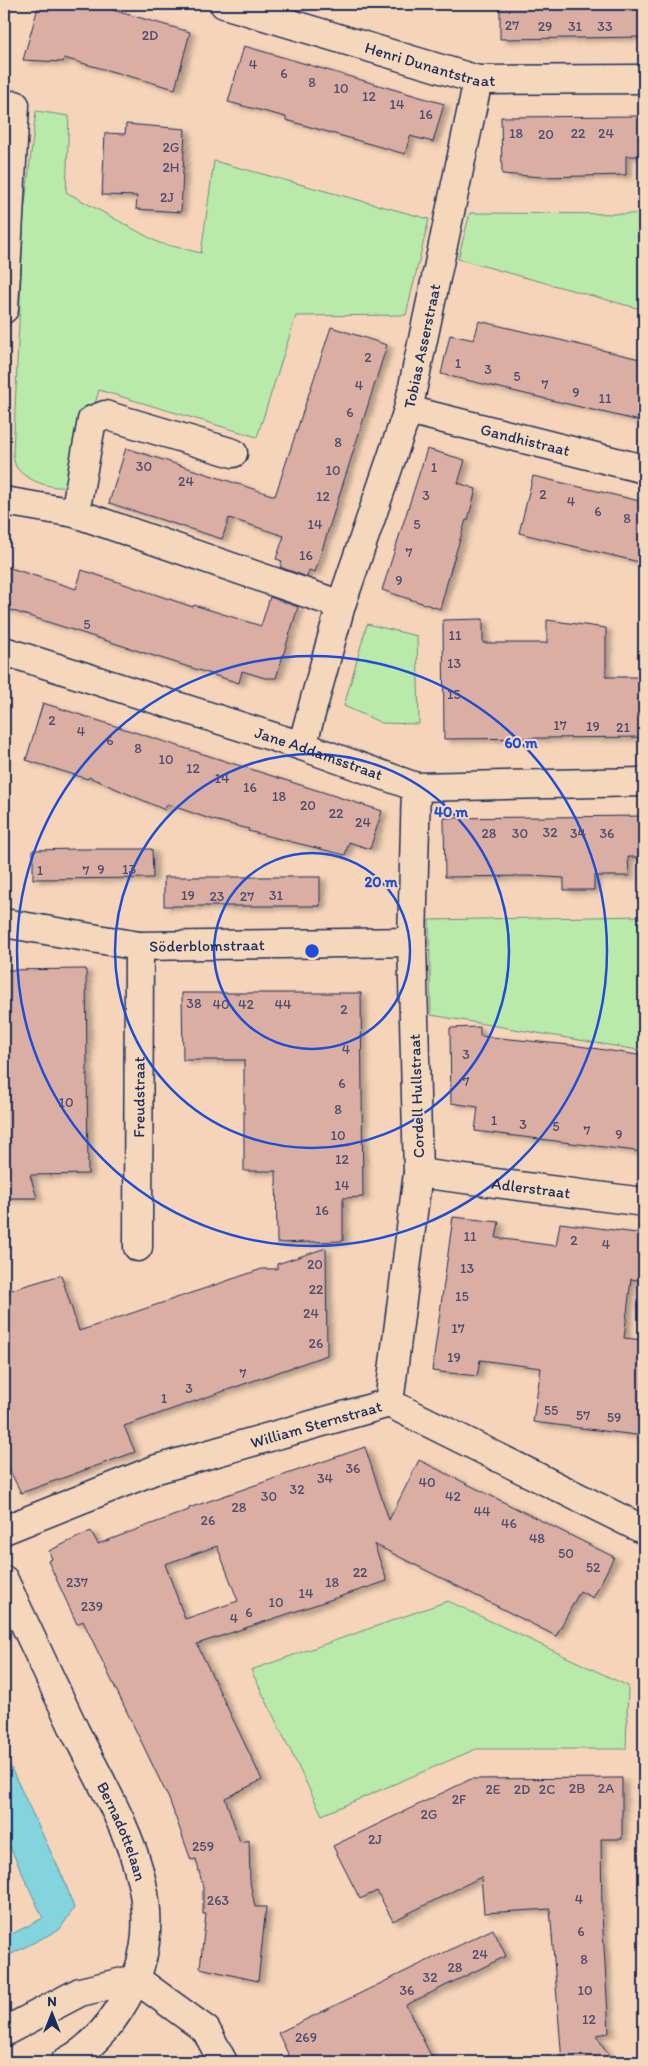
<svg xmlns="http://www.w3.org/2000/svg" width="648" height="2066" font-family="Itim,sans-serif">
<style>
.green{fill:#baeaa9;stroke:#6a8c84}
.water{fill:#83d4dc;stroke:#5992aa}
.building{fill:#dbaea3;stroke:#1b2f5e;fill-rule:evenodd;filter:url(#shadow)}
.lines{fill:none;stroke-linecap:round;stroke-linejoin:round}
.minor-casing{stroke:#1b2f5e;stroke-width:31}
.minor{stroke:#f5d8bc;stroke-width:28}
.ring{fill:none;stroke:#1d4ed8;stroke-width:2.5}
.labels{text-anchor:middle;stroke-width:4;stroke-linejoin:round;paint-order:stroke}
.number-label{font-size:14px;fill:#4b4f6f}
.street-label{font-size:16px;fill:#1b2f5e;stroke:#f5d8bc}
.centre{fill:#1d4ed8;stroke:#f5d8bc;stroke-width:2.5}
.ring-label{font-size:15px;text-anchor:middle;font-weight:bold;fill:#1d4ed8;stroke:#f5d8bc;stroke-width:4;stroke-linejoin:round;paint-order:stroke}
</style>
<defs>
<filter id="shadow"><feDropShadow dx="5.5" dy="3" stdDeviation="2.5" flood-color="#0004"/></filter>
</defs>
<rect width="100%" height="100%" fill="#f6d4b9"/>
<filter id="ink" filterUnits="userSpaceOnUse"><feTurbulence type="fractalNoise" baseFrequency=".02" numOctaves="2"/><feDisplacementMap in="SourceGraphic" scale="10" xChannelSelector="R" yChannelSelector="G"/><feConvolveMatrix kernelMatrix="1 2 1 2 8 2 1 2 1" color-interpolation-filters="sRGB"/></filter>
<g filter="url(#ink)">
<g class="green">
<path d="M36,111l33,5 -3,76 93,51 42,10 13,-92 215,58 -23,96 -110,1 -39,121 -158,-47 -27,95c-14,7 -46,-4 -55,-17 -3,-4 -3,-10 -4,-15l11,-240z"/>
<path d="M470,213l174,1v96l-186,-51z"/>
<path d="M367,624l50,12 2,88 -37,-1 -38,-17z"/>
<path d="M644,916v135l-213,-36 -2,-95z"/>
<path d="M448,1601l180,85 -2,63h-150l-154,66 -71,-145z"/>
</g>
<path class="water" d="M4,1753l61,129 9,26 -14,21 -56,29v-20l39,-20 -39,-84z"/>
<g class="building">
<path d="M39,4h52l99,28 -15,57 -111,-31 -1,4 -40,-2z"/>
<path d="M500,4h144v33l-144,2z"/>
<path d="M244,46l200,58 -11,38 -23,-6 -5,18 -119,-34v-3l-58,-15z"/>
<path d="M644,116v40h-18v19l-84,2 -40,-3 -1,-57z"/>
<path d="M126,124l59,5 -4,83 -45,-3 1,-13 -35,-1 3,-62 20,1z"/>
<path d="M479,321l165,39v62l-203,-48 9,-39 24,5z"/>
<path d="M331,327l56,18 -72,227 -6,-2 -2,7 -27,-10 2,-6 -6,-2 8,-23 -55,-18 -7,21 -113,-36 17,-55 149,48z"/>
<path d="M427,449l38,11 -7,23 18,6 -8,31h-2l-14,45 -12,44 -58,-19z"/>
<path d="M533,476l111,26v38l-5,22 -120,-29z"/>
<path d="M4,566l72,23 6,-19 111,37 1,-2 67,21 9,-29 28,10 -22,71h-11l-23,-7 -3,12 -235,-75z"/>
<path d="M483,619v24h64v-23l59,8v49h35l2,19h1v41l-200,2 -1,-119z"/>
<path d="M43,703l339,108 -12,38 -21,-7 -4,13 -97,-24 1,-2 -39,-10 -43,-15 -2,6 -76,-33 -1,2 -62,-19z"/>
<path d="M644,816v41h-16l1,19h-35v14h-30v-12l-33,-2 -86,1 -1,-59z"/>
<path d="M78,849h74l1,29 -120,1v-29z"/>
<rect x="164" y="877" width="156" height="29"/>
<path d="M86,969l2,205 -58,1 7,23h-33v-228z"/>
<path d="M182,993h179l2,204 -20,1v43l-66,2 -1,-72h-32v-111h-61z"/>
<path d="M480,1027v9l99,10 65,10v96l-169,-21 3,-24 -27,-4 -1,-75z"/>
<path d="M453,1217l46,5 -3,16 60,8 4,-23 84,11v47l-13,-2 -7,59 20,2v96l-111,-14 8,-54 -61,-8 -3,16 -45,-5z"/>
<path d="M326,1248l1,107 -203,71 11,26 -114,41 -17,-34v-167l57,-17 18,56 183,-62h15v-5z"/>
<path d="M365,1447l24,73 30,-60 195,97 -21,41 -13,-7 -24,45 -182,-92 13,37 -190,63 65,136 -37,18 15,44 9,-2 1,42 5,25h11l-8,74 -58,-13 6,-54h-3v-27l-7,-28 -5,1 -22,-61 -86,-178 -6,3 -29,-63 4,-2 -3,-8 42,-20 7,13 91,-34v-2zM217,1546l21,55 -53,18 -20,-55z"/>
<path d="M622,1778v61h-21l1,75 7,119 -13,2 17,27h-51l-12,-153 -66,4 -3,-36 -88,44 -16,-30 -17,8 -27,-53 138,-67z"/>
<path d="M493,1929l13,27 -100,49 28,57h-142l-14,-29z"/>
</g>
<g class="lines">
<g class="minor-casing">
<g id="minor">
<path id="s1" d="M224,4l254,76 166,-1"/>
<path d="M4,309l11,-204"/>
<path id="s2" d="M408,410l236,59"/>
<path d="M4,501l71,12 266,92"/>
<path d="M75,513l17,-93 13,-5 128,38"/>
<path id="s3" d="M4,651l298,95 114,41 228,-5"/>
<path id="s4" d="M302,746l39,-141 67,-195 70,-330"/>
<path id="s5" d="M4,923l135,23 273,-4"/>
<path id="s6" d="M418,1173l226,29"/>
<path id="s7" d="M138,1247l1,-301"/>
<path d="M389,1403l29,-230 -6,-231 4,-155"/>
<path id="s8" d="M4,1530l153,-61 232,-66 255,127"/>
<path id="s9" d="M4,1580c24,50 47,101 71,151 44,88 109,182 44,279 -13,20 -32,41 -54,52"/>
<path d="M136,1979l70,51 17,32"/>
<path d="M4,2032l76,-40 56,-13"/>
</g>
</g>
<use href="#minor" class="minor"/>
</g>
</g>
<g class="ring">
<circle cx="312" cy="951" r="98"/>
<circle cx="312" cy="951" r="197"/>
<circle cx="312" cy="951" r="295"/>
</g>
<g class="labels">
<g class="number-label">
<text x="512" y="30">27</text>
<text x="545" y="31">29</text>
<text x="575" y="31">31</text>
<text x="605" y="31">33</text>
<text x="150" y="40">2D</text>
<text x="253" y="69">4</text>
<text x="284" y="78">6</text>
<text x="312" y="87">8</text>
<text x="341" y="93">10</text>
<text x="369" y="101">12</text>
<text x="397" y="109">14</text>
<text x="426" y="119">16</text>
<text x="516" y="138">18</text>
<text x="578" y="138">22</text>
<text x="606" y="138">24</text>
<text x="546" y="139">20</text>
<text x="171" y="152">2G</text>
<text x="171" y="172">2H</text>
<text x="167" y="202">2J</text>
<text x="368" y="362">2</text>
<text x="458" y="368">1</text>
<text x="488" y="374">3</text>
<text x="517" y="381">5</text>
<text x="545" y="389">7</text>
<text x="359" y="390">4</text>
<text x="576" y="397">9</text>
<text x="605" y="403">11</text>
<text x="350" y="417">6</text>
<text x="338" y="447">8</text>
<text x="144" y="471">30</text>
<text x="434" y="472">1</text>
<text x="333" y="475">10</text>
<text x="186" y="486">24</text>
<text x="543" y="499">2</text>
<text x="426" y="500">3</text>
<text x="323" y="501">12</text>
<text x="571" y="506">4</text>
<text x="598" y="516">6</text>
<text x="627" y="523">8</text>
<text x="315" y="529">14</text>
<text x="417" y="529">5</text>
<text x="409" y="557">7</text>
<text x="306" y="560">16</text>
<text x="399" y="585">9</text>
<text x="87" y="629">5</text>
<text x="455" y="640">11</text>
<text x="454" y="668">13</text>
<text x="454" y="699">15</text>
<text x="52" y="725">2</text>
<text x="560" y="730">17</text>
<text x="593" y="731">19</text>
<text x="623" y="732">21</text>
<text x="81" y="736">4</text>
<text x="110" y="745">6</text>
<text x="138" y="753">8</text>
<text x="166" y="764">10</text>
<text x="193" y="773">12</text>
<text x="222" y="783">14</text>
<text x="250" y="792">16</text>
<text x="279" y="801">18</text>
<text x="308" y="810">20</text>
<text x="336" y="818">22</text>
<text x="363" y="827">24</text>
<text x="550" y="837">32</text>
<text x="489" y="838">28</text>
<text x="520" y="838">30</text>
<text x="578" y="838">34</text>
<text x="607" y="838">36</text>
<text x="101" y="874">9</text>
<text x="129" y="874">13</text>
<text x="40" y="875">1</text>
<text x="86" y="875">7</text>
<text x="188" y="900">19</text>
<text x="276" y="900">31</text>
<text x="217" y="901">23</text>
<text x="247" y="901">27</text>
<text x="194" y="1008">38</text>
<text x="221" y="1009">40</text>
<text x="246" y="1009">42</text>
<text x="283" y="1009">44</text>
<text x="344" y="1014">2</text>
<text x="346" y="1054">4</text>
<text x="466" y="1059">3</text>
<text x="466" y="1086">7</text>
<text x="342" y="1088">6</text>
<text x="66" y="1107">10</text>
<text x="338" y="1114">8</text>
<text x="494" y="1125">1</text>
<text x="523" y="1129">3</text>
<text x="556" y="1131">5</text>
<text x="587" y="1135">7</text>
<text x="619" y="1139">9</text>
<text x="338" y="1140">10</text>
<text x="342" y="1164">12</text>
<text x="342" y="1190">14</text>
<text x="322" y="1215">16</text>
<text x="470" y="1241">11</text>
<text x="574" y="1245">2</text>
<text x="606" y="1249">4</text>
<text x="315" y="1269">20</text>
<text x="467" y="1273">13</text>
<text x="316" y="1294">22</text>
<text x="462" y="1301">15</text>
<text x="311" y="1318">24</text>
<text x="458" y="1333">17</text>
<text x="316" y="1348">26</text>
<text x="454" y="1362">19</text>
<text x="243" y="1378">7</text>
<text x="189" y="1393">3</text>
<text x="164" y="1403">1</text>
<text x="551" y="1415">55</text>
<text x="583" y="1420">57</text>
<text x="614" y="1422">59</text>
<text x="353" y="1473">36</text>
<text x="325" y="1483">34</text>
<text x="427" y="1487">40</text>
<text x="297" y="1494">32</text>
<text x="269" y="1501">30</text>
<text x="453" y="1501">42</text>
<text x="239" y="1512">28</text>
<text x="482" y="1516">44</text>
<text x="208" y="1525">26</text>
<text x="509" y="1528">46</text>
<text x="537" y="1543">48</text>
<text x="566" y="1558">50</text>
<text x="593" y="1572">52</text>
<text x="360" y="1577">22</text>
<text x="77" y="1587">237</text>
<text x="332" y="1587">18</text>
<text x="306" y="1598">14</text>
<text x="276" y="1607">10</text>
<text x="92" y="1611">239</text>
<text x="249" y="1617">6</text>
<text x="234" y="1623">4</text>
<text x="577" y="1793">2B</text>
<text x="606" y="1793">2A</text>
<text x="493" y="1794">2E</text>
<text x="522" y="1794">2D</text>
<text x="547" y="1794">2C</text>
<text x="459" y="1804">2F</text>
<text x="429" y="1819">2G</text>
<text x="375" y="1844">2J</text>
<text x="203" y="1851">259</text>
<text x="579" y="1904">4</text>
<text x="218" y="1905">263</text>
<text x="581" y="1936">6</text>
<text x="480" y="1959">24</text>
<text x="584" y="1964">8</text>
<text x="455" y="1972">28</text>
<text x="430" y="1982">32</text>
<text x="407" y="1995">36</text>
<text x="585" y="1995">10</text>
<text x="589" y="2024">12</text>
<text x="306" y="2042">269</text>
</g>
<g class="street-label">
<text dy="6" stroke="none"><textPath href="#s1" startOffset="215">Henri Dunantstraat</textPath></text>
<text dy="6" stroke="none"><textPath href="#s4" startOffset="418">Tobias Asserstraat</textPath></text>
<text dy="6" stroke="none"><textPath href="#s2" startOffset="121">Gandhistraat</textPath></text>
<text dy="6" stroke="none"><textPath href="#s3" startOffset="331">Jane Addamsstraat</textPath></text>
<text dy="6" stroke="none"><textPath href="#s5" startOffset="205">Söderblomstraat</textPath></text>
<text transform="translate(416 1096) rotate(-92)" y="6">Cordell Hullstraat</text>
<text dy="6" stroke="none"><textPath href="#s7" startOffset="150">Freudstraat</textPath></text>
<text dy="6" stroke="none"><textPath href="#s6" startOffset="114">Adlerstraat</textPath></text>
<text dy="6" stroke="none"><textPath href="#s8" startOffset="330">William Sternstraat</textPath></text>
<text dy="6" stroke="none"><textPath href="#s9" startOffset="278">Bernadottelaan</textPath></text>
</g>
</g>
<circle cx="312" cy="951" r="8" class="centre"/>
<g class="ring-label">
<text x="521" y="748">60 m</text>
<text x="451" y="817">40 m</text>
<text x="381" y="887">20 m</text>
</g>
<rect width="648" height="2066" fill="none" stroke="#f5d8bc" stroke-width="20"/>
<rect x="10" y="10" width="628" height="2046" fill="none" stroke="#1b2f5e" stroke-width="2" filter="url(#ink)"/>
<g transform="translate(52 2014)" stroke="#f5d8bc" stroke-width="4" paint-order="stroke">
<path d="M0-4L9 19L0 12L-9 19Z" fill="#1b2f5e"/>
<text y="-8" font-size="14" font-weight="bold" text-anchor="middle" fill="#1b2f5e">N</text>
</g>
</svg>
